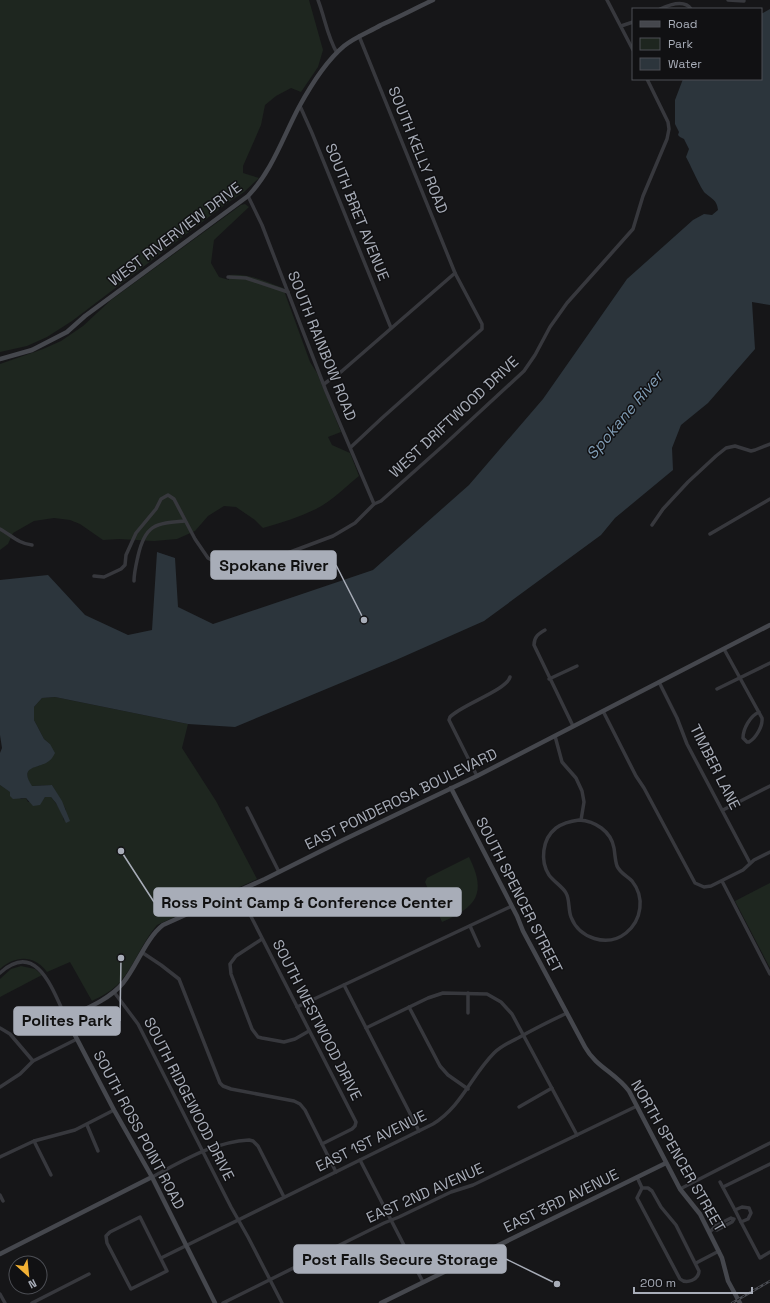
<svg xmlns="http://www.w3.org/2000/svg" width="770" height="1303" font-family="'Space Grotesk',sans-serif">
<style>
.green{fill:#1e261f}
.water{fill:#2c353c}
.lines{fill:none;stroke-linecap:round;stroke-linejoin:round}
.street{stroke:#37383d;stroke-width:3.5}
.secondary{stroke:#45474d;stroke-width:4.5}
.rail-casing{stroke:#4a4c52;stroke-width:2.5}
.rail{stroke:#111113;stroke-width:1;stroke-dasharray:3;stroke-linecap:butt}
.labels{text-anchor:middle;stroke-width:3;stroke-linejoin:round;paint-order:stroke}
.street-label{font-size:15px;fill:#a8adb8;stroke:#111113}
.water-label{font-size:16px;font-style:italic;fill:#7f9bb3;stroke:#111113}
.leader{fill:none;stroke:#a8adb8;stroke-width:1.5}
.callout-dot{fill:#a8adb8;stroke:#111113;stroke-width:1.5}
.callout{fill:#a8adb8;stroke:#a8adb8;stroke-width:1.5}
.callout-label{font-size:16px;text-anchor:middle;font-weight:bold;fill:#111}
</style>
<rect width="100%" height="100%" fill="#161618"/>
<g class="green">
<path d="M0,0h309l14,50 -5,17 -17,25 -10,-4 -15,8 -11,9 -4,20 -18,41v7l16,5 -15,14 -18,12 -154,117 -25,16 -20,9 -27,6z"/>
<path d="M245,204l4,3 -35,33 -3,23 8,14 10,3v-5c20,-2 35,6 54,13l27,74 7,11 24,59 -13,5 4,8 18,8 9,23c-14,11 -27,25 -43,33 -17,8 -35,14 -53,19l-8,-8 -19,-13 -12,-1 -16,10 -13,15 -18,8 -23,2 -35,-2 -16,1 -23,-16 -10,-4 -16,-2 -20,3 -21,12 -5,11 -8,6v-186l43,-15 18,-8 22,-15 28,-26 130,-95z"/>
<path d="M55,697l133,27 -6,24 34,53 41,78 -100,46c-15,17 -22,40 -37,57 -8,9 -18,14 -28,19l-22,-39 -23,10c-13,-17 -31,-17 -47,-3v-184l21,14 5,-1 2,4 14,-1 3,-4h6c6,7 12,15 13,24l2,-11 -14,-25 -21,1c-6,-11 -6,-18 8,-20l11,-22 -6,-5 -10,-19v-13l8,-9z"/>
<path d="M469,857c18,36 8,50 -27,65l-17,-40 2,-4z"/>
<path d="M770,883v85l-35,-67z"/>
<path d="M21,966l14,3 7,6 -42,22v-18l11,-10z"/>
</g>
<path class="water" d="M770,9v296l-18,-3 3,47 -47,54 -27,22 -9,23 1,22 -58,48 -14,17 -117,86 -88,39 -161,67 -47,-3 -133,-27 -13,1 -8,9v13l10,19 6,5 5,9c-1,2 -3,6 -6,8 -10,8 -31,4 -17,25l20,-1 10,16 8,20 -4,2 -10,-20 -5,-6h-6l-5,8 -7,1 -7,-8 -13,1 -3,-3v-4l-10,-7v-32l2,-5 -2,-13v-155l48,-5 37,40 43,20 24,-5 5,-78 18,6 3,49 35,17 160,-54 96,-85 74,-86 84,-120 66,-59 11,-6 8,1 6,-5c-1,-10 -6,-11 -13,-17 -4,-4 -15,-29 -19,-36l3,-8 -5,-10 -4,-2 -2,-2 1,-3 -4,-8v-24l8,-21h78v-65z"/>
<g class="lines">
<g class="street">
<path d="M318,0c7,18 9,36 19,53"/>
<path d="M607,0l26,50"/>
<path d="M728,0l16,1"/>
<path d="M660,9c11,-5 25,-9 31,0"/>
<path d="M621,26l12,-4"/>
<path d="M300,106l12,27 79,195"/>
<path d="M248,196l14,29 64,166 48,113"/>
<path d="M228,277l18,1 42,14"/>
<path d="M324,384l18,-13 113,-98"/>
<path d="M351,447l31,-29 100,-89v-5l-27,-51 -96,-237"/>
<path d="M652,525l11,-16 25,-27 28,-26 10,-8 9,-2 16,5 4,-1 15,-6"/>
<path d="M0,529c11,6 19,15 32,16"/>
<path d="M710,534l60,-35"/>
<path d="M94,576l10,1 17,-8 4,-4 1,-10 10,-22 20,-24 5,-10 7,-4 6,4 21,40 13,19 12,7h16l49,-11 48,-18 22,-13 19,-19 7,-3 64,-57 79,-73 11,-16 15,-28 17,-24 42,-47 24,-27 10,-33 24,-57 2,-10 -1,-7 -21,-43"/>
<path d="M134,581c0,-8 2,-16 4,-25 7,-31 17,-33 47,-35"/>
<path d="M545,630c-7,4 -11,7 -11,15l39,81"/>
<path d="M724,649l38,69c1,8 -6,20 -13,24h-2l-4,-4c0,-9 7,-22 16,-26"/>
<path d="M549,679l28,-13"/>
<path d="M659,682l18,36 10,26 63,119"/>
<path d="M717,689l53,-26"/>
<path d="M603,711l33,65 8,12 51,95 9,4 7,-1 32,-16 11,-10 16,-8"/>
<path d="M555,736l7,26 14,16 6,13 2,11 -3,18"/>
<path d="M477,776l-28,-56 1,-3c11,-12 57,-27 60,-40"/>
<path d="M247,808l32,64"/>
<path d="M723,810l47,-24"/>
<path d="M579,820c16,1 32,11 35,28 1,6 1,12 3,18 3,7 10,10 15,15 13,16 10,39 -6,52 -19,15 -47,5 -55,-16 -3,-8 -1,-17 -5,-24 -4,-7 -12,-11 -17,-18 -9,-14 -7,-36 7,-47 7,-5 15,-7 23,-8z"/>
<path d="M722,881l48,93"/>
<path d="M238,891l118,231 -1,4 -3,3 -30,15"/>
<path d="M470,926l9,20"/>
<path d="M262,939l-26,17 -6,8 1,10 21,55 6,8 4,1 22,4 11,-3 14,-8"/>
<path d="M143,953l18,12 18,14 41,104 3,3 8,3 63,12 6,3 5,6 31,62"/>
<path d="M0,973c37,-34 53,18 66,45"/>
<path d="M344,985l75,146"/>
<path d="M114,992l24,32 93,183 17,30 34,66"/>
<path d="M468,993v20"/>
<path d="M297,1007l215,-101"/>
<path d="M409,1007l31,59 8,9 20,14"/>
<path d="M0,1028l10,6 23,27"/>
<path d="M366,1028l62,-30 15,-5 44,1 14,8 11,12 65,121"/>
<path d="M0,1087l20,-13 13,-13 44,-22"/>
<path d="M519,1107l33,-19"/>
<path d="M87,1125l11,26"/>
<path d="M34,1141l17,34"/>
<path d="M0,1157l34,-16 41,-11 39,-20"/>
<path d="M360,1160l63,122"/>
<path d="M152,1177c31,-16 61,-35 97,-37l4,1 5,5 26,51"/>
<path d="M637,1177l5,11 -5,10 43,81c7,6 19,0 19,-8l-23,-46 -15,-18 -9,-16 -4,-3h-6"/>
<path d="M720,1182l15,28"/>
<path d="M723,1187l47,-23"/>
<path d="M680,1189l90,-46"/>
<path d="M0,1195l3,6"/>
<path d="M742,1207l7,1 2,5 -3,6 -7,3 -6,-12z"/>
<path d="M140,1217l27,54 -36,18 -24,-46 -1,-7 4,-4z"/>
<path d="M741,1222l19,36 10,-6"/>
<path d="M713,1229l4,1 15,-8 2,-3"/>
<path d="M709,1232l4,-3 2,-3 16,-8 2,1"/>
<path d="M161,1258l272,-134c29,-18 38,-48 61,-71 7,-7 16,-11 24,-15 16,-9 32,-17 49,-25"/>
<path d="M696,1263l23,-12"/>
<path d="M0,1294l5,9"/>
<path d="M32,1303l57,-29"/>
<path d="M223,1303l161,-80 15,-6 52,-25 22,-7 164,-79"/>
</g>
<g class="secondary">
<path d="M0,359l32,-9 35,-18 18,-16 163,-120c24,-25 35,-59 51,-89 12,-22 26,-45 45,-61 11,-9 25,-14 37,-21 18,-8 35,-17 52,-25"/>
<path d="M451,788l66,128 6,15 62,116c11,20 31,26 44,44l51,98 20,25 22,44 6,23 12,22"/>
<path d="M0,1254l152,-77"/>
<path d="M215,1303l-63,-126 -38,-67 -48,-92c19,-9 43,-18 57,-35 14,-17 23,-45 40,-58l102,-46 78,-39 134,-64 293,-151"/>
<path d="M381,1303l285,-140"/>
</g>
<g class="rail-casing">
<path id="rail" d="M732,1303l38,-22"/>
</g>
<use href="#rail" class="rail"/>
</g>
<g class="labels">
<g class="street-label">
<text transform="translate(418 150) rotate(68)" y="5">SOUTH KELLY ROAD</text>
<text transform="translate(357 212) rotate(68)" y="5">SOUTH BRET AVENUE</text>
<text transform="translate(175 234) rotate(-37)" y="5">WEST RIVERVIEW DRIVE</text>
<text transform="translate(322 346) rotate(68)" y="5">SOUTH RAINBOW ROAD</text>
<text transform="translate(454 417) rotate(-43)" y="5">WEST DRIFTWOOD DRIVE</text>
<text transform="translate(715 767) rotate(63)" y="5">TIMBER LANE</text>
<text transform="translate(401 799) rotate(-26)" y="5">EAST PONDEROSA BOULEVARD</text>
<text transform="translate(519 895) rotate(63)" y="5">SOUTH SPENCER STREET</text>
<text transform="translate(317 1020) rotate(63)" y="5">SOUTH WESTWOOD DRIVE</text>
<text transform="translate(189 1099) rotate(63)" y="5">SOUTH RIDGEWOOD DRIVE</text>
<text transform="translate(139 1130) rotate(62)" y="5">SOUTH ROSS POINT ROAD</text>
<text transform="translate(371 1141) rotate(-26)" y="5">EAST 1ST AVENUE</text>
<text transform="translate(678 1156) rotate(60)" y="5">NORTH SPENCER STREET</text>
<text transform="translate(425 1193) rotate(-24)" y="5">EAST 2ND AVENUE</text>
<text transform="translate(561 1201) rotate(-26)" y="5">EAST 3RD AVENUE</text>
</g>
<g class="water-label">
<text transform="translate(624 415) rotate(-50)" y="6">Spokane River</text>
</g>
</g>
<path class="leader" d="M364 620L336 565M121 851L154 902M121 958L120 1021M557 1284L506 1259"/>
<g class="callout-dot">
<circle cx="364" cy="620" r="4"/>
<circle cx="121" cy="851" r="4"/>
<circle cx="121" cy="958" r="4"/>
<circle cx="557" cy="1284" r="4"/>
</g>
<g class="callout">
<rect x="211" y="551" width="125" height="28" rx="4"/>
<rect x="154" y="888" width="307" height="28" rx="4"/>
<rect x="14" y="1007" width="106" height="28" rx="4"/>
<rect x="294" y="1245" width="212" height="28" rx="4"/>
</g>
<g class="callout-label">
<text x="274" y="571">Spokane River</text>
<text x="307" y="908">Ross Point Camp &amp; Conference Center</text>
<text x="67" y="1026">Polites Park</text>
<text x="400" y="1265">Post Falls Secure Storage</text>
</g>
<rect x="632" y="8" width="130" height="72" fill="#111113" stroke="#4d4f55"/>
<rect x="640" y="21" width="20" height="6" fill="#45474d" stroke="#4d4f55"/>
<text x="668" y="28" font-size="12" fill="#a8adb8">Road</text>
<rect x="640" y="38" width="20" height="12" fill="#1e261f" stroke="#4d4f55"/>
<text x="668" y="48" font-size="12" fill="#a8adb8">Park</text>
<rect x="640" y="58" width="20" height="12" fill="#2c353c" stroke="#4d4f55"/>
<text x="668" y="68" font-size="12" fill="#a8adb8">Water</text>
<g transform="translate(28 1275) rotate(153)"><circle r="19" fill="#111113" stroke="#4d4f55"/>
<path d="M0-3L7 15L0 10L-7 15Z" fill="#f2b134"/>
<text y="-6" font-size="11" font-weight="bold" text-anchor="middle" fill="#a8adb8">N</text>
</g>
<path d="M634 1287v6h118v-6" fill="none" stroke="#a8adb8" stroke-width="2"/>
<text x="640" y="1287" font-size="12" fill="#a8adb8" stroke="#111113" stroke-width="3" paint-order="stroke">200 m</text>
</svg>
